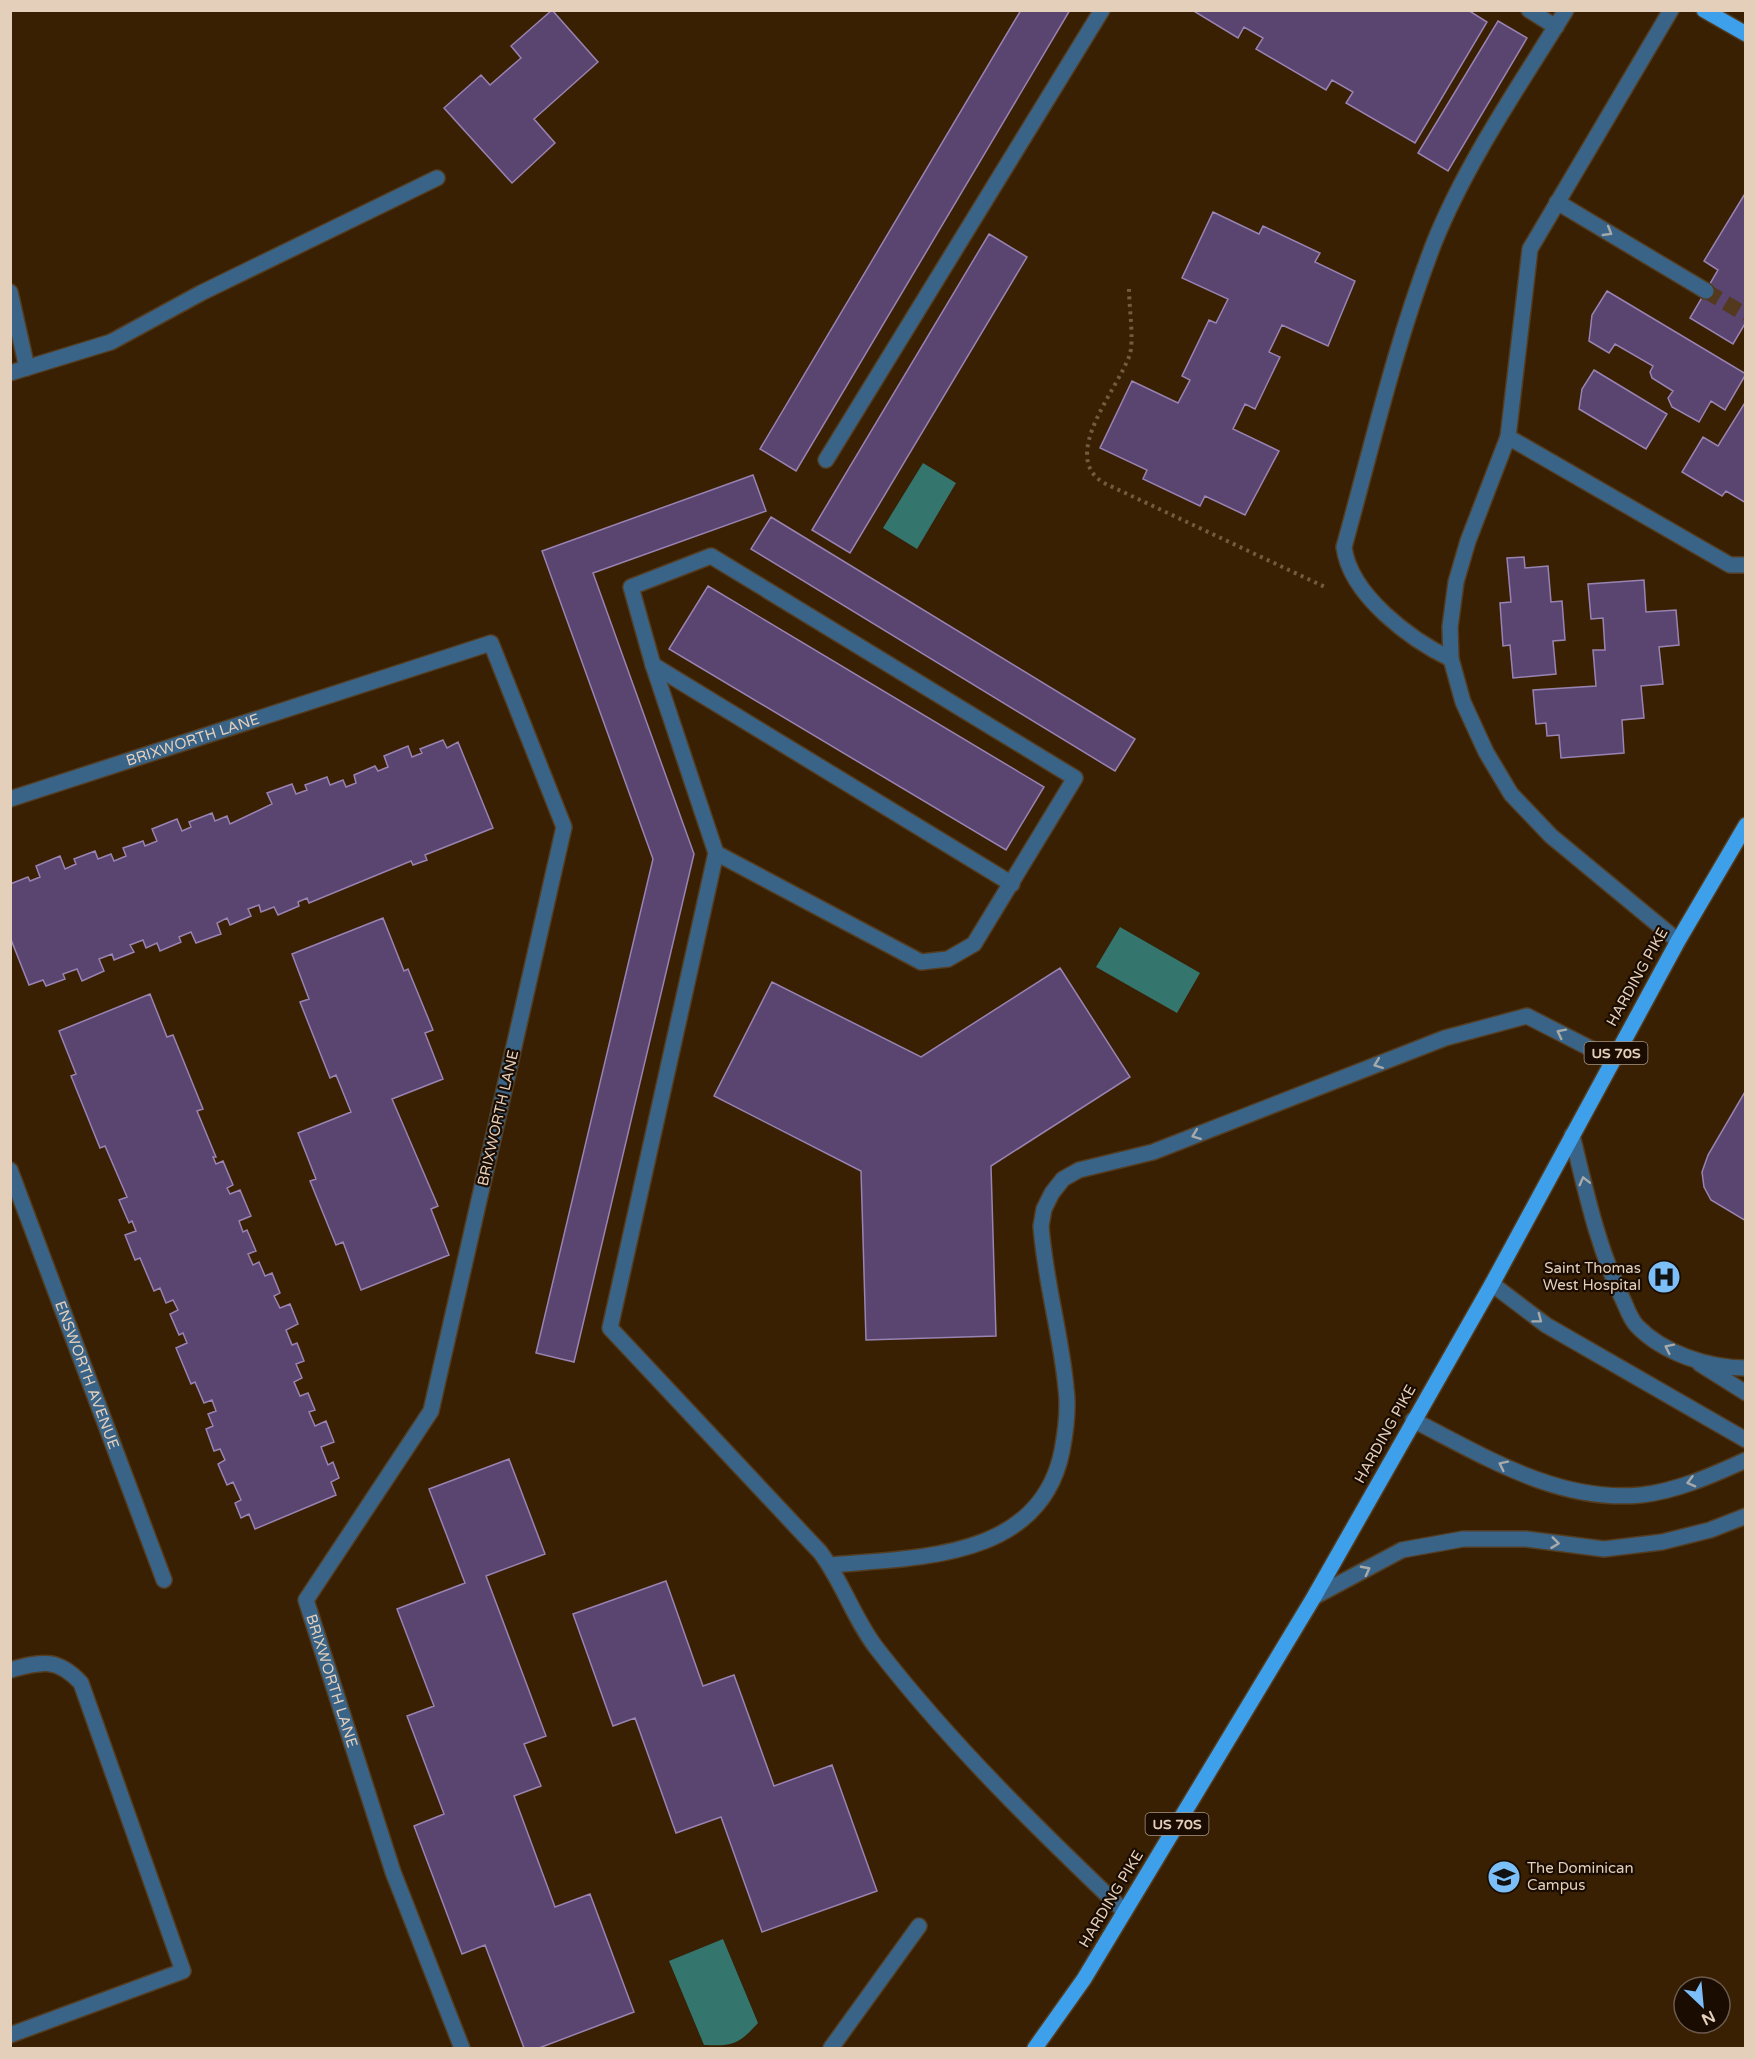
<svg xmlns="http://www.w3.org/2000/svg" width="1756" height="2059" font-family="'Varela Round',sans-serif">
  <rect width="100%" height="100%" fill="#392002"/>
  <path fill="#34756e" d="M923,463l33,20 -39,66 -34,-21z
    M1120,927l80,46 -23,40 -81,-46z
    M723,1939l35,84c-20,22 -25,23 -54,22l-35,-84z"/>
  <path fill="#5a4570" stroke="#9983b2" stroke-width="1.5" d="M552,10l46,52 -64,57 21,24 -43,40 -68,-75 37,-33 9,10 31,-27 -10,-12z
    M1021,10h49l-274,461 -36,-22z
    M1192,10h276l19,12 -72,121 -69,-40 7,-11 -21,-12 -6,10 -70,-41 7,-11 -19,-11 -6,11z
    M1498,21l29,17 -79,133 -30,-18z
    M1746,192v130l-13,22 -43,-26 28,-48 -14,-9z
    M1213,212l46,22 4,-8 57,27 -5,9 40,19 -27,65 -46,-21 -13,27 11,5 -25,52 -10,-5 -12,25 46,22 -34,64 -40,-19 -5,10 -57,-27 4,-9 -47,-22 32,-67 46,22 12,-23 -8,-4 27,-56 7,3 12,-24 -46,-21z
    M989,234l38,23 -177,296 -38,-23z
    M1607,291l139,83 -21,36 -14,-9 -12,21 -27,-15 -4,-9 5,-7 -21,-13 -2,-6 3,-6 -38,-22 -6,9 -20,-12 3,-26z
    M1594,370l73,44 -21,35 -67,-40 3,-20z
    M1746,401v102l-20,-12 -4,5 -40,-24 21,-35 15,9z
    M753,475l13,36 -173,62 101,281 -120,508 -38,-9 117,-494 -111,-308z
    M771,517l364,222 -20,32 -364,-222z
    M1524,557l1,11 23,-2 3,36 11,-1 3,39 -12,1 3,33 -43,4 -3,-33 -7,1 -3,-43 11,-1 -4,-44z
    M1644,580l2,32 30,-2 3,35 -20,2 4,37 -22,2 3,32 -22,2 2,33 -63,5 -2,-23 -12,1 -1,-13 -10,1 -3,-34 63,-4 -3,-36h12l-2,-32 -12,1 -3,-35z
    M708,586l336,201 -38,63 -337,-201z
    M443,740l4,8 11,-6 35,86 -68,27 2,5 -14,5 -2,-4 -102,42 -2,-5 -9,4 1,4 -21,9 -4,-8 -13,5 -2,-7 -11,4 3,7 -21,9 -3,-7 -10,5 4,11 -25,9 -5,-11 -12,5 2,5 -21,9 -3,-8 -11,5 -3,-8 -13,5 4,7 -20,8 -2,-6 -13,5 5,12 -22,10 -5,-12 -14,5 2,5 -19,7 -3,-6 -14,5 -19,-48v-53l18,-7 2,4 10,-4 -4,-11 24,-10 5,13 11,-5 -2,-5 21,-8 3,8 13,-5 3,7 12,-5 -3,-8 20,-7 2,5 12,-5 -5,-12 25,-10 5,12 9,-4 -2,-5 23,-9 3,8 12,-5 3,8 42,-20 -5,-11 25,-9 4,10 11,-4 -2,-5 22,-8 3,8 13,-5 3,7 10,-4 -2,-8 21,-9 3,5 10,-4 -4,-11 24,-10 4,11 10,-4 -2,-4z
    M383,918l21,53 4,-2 25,61 -8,3 18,46 -51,20 46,107 -7,3 18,46 -88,35 -18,-48 -7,3 -26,-64 6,-2 -18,-46 53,-21 -15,-37 -6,3 -30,-76 9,-3 -17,-45z
    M1060,968l70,109 -139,89 5,170 -130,4 -5,-169 -147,-75 58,-114 149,75z
    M150,994l17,43 6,-2 30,74 -6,2 19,46h-3l3,7 7,-3 10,24 -6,3 3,6 10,-4 11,26 -12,5 4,11 4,-2 9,21 -8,3 5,11 6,-3 6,14 7,-3 8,20 -6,3 6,12 10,-4 8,20 -12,6 6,15 5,-2 7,18 -8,3 6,14 -8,4 6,14 8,-3 7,17 -6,2 6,14 11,-5 8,21 -13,5 7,18 5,-3 6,16 -8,4 5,13 -81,34 -6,-15 -8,4 -6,-15 6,-3 -8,-18 -6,3 -9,-21 7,-4 -5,-11 -6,2 -8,-22 7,-3 -5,-12 8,-3 -4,-11 -8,3 -9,-21 -4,2 -15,-36 11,-5 -4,-10 -4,2 -9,-21 8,-4 -5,-10 -7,3 -6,-15 -6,3 -14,-33 -5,2 -10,-25 11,-4 -4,-10 -3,2 -10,-23 8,-3 -22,-51 -5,2 -29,-72 5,-2 -17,-43z
    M1746,1090v131l-35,-21 -7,-13 -2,-15 6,-17z
    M509,1459l36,95 -59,22 60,160 -22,8 17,42 -27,10 41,111 35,-13 44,118 -95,36h-15l-39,-103 -23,9 -48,-128 30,-12 -37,-98 27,-10 -37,-97 68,-26 -36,-94z
    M666,1581l37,105 31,-11 40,111 58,-21 45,126 -115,41 -41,-115 -45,16 -41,-115 -22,8 -40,-112z"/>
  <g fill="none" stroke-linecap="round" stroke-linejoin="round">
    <path stroke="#533a1e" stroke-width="15" stroke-dasharray="15 8" stroke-linecap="butt" d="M1706,291l40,24"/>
    <g stroke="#543c20" stroke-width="18">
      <g id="minor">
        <path d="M1529,10l27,17"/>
        <path d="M1671,10l-141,239 -22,188 -40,104 -12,41 -6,45 1,32 12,43 23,50 25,42 40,42 127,105"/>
        <path d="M1557,202l149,89"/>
        <path d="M10,292l17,76"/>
        <path d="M10,373l101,-31 90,-49 236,-115"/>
        <path d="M1508,437l222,128h16"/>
        <path d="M826,460l276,-450"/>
        <path d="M1451,659c-40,-19 -101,-64 -107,-112 28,-101 52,-206 90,-304 33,-82 86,-158 132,-233"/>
        <path d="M653,665l359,219"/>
        <path id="s1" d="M10,799l481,-156 73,184 -133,584 -125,189 87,272 69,176"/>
        <path d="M716,853l205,109 27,-3 26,-15 101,-166 -364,-222 -80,31 22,78 63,188 -106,475 210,224c23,30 34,68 58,98 74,95 159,178 246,261"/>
        <path d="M1572,1135c14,57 26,114 52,167 3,7 7,18 13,24 26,27 71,42 109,42"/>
        <path id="s2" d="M10,1170l154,410"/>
        <path d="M1492,1284l54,41 200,115"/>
        <path d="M1700,1364l46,29"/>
        <path d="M1413,1420c71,36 145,83 228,75 36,-4 72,-20 105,-35"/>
        <path d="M831,1565c87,-8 209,-5 231,-114 4,-21 7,-42 4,-63 -5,-54 -21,-107 -25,-162l3,-17 8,-16 11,-14 16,-9 74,-18 292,-114 82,-22 86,44"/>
        <path d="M1314,1597l88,-47 61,-11h63l78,10 58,-7 48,-12 36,-14"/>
        <path d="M10,1670c33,-9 48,-12 71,13l102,288 -173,64"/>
        <path d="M831,2048l88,-122"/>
      </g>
    </g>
    <g stroke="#543c20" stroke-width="18">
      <path id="major" d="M1704,10l42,24
        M1035,2048l49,-69 230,-382 178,-313 186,-343 68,-116"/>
    </g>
    <path stroke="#725b40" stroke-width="4" stroke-dasharray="3 4.5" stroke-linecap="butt" d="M1129,289c0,17 5,50 1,65 -11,34 -72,102 -26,129l221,104"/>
    <use href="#minor" stroke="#396488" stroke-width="15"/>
    <use href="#major" stroke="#3ea0eb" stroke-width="15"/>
  </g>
  <defs><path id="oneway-chevron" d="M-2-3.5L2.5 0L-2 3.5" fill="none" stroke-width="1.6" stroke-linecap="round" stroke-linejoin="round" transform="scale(1.5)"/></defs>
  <g stroke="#a8aaa9">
    <use href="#oneway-chevron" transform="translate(1608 232) rotate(31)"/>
    <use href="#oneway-chevron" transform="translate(1561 1033) rotate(-153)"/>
    <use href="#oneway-chevron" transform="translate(1378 1064) rotate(159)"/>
    <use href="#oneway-chevron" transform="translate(1196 1135) rotate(159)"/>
    <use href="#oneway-chevron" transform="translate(1584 1181) rotate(-104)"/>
    <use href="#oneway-chevron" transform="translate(1538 1319) rotate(37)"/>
    <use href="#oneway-chevron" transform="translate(1669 1348) rotate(-154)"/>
    <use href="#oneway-chevron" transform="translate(1503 1465) rotate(-154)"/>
    <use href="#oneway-chevron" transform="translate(1691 1482) rotate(165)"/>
    <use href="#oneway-chevron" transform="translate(1555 1543) rotate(7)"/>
    <use href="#oneway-chevron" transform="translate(1366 1570) rotate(-28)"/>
  </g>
  <defs>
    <g id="hospital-disc" transform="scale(1.725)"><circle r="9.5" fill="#7bbef8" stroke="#1a0c01"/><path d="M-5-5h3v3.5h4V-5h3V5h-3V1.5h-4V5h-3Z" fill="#111"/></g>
    <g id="school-disc" transform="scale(1.725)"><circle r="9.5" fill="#7bbef8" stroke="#1a0c01"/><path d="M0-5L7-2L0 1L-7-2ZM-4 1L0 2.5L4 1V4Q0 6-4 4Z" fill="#111"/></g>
  </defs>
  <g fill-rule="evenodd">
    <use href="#hospital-disc" x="1664" y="1277"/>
    <use href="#school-disc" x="1504" y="1877"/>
  </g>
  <g text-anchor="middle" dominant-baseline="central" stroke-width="4.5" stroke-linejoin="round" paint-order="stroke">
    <g fill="#1a0c01" stroke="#a79483" stroke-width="1.5">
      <rect x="1584.5" y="1042" width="63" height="22" rx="4.5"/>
      <rect x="1145.5" y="1813" width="63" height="22" rx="4.5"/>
    </g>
    <g font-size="14" font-weight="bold" fill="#e4cfbb">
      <text x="1616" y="1053">US 70S</text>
      <text x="1177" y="1824">US 70S</text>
    </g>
    <g font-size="15" fill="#e4cfbb" stroke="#1a0c01">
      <text stroke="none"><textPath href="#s1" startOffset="192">BRIXWORTH LANE</textPath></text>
      <text transform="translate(1637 977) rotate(-61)">HARDING PIKE</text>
      <text transform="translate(498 1118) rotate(-77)">BRIXWORTH LANE</text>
      <text stroke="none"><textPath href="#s2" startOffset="219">ENSWORTH AVENUE</textPath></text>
      <text transform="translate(1385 1434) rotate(-61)">HARDING PIKE</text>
      <text stroke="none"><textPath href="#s1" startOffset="1614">BRIXWORTH LANE</textPath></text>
      <text transform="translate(1111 1899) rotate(-59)">HARDING PIKE</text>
    </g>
    <g font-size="15" fill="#e4cfbb" stroke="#1a0c01" text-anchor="end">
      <text x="1641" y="1268">Saint Thomas<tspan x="1641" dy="17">West Hospital</tspan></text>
      <text x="1527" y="1868" text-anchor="start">The Dominican<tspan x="1527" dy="17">Campus</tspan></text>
    </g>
  </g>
  <rect width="1756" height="2059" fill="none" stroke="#e4cfbb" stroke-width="24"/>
  <g transform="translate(1702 2005) rotate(154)"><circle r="28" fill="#1a0c01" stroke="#6b5a4b" stroke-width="1.5"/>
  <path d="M0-4.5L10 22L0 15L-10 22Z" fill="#7bbef8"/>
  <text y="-9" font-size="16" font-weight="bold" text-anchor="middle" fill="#e4cfbb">N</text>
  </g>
</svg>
